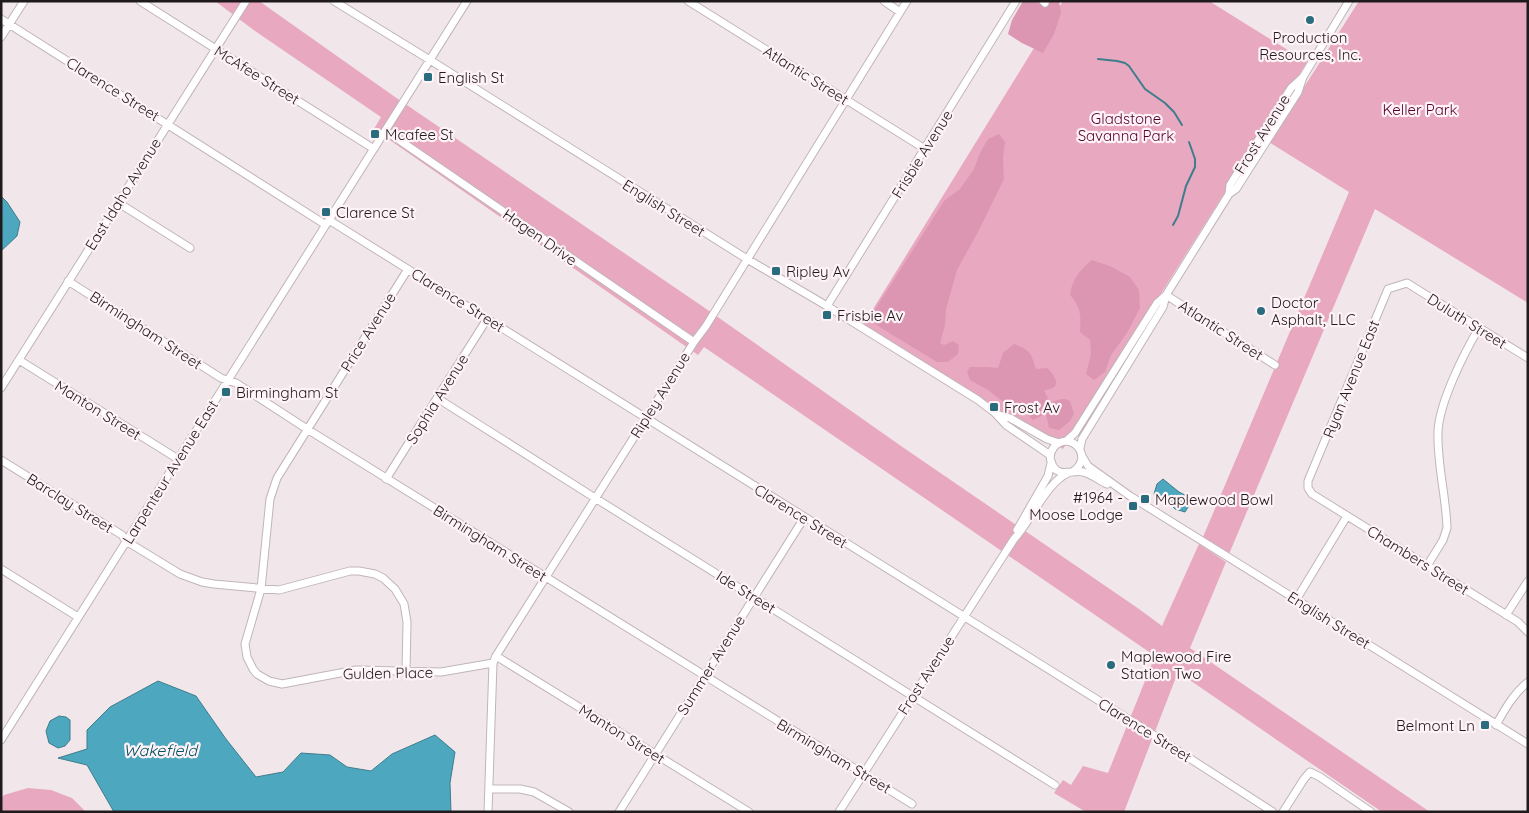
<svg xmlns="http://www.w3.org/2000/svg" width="1529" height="813" font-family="Quicksand,sans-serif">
  <rect width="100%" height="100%" fill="#f1e6ea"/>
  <path fill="#e8a8c0" d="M215,1h44l136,96 307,209 199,140 238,163 23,17 37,-82 27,18 -36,86 240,164h-48l-204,-140 -54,140h-38l-32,-19 9,-13 8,5 12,-19 25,7 47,-117 -451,-309 -6,8 -324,-226 7,-12 -126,-86z
    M1063,1h146l98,61 -244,387 -201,-122z
    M1359,1h169v302l-153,-94 -146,345 -26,-17 146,-345 -80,-50z
    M28,788l23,2 21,8 14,14h-85v-14l3,-3z"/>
  <path fill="#dd96b1" d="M1023,1h36l2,12 -7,21 -11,19 -21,-10 -14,-9 4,-14z
    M999,134l6,8 -2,16 1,21 -26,53 -21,38 -11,39 -1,16 -5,18 4,2 9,-4 6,4 -1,9 -10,8h-11l-56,-34 -12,-9 75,-118 16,-12 14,-20 6,-16 8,-14z
    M1092,260l18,6 20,11 9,13 1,18 -13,25 -16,22 -6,17 -11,8 -8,-6 5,-20 -1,-14 -10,-8c1,-17 1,-24 -10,-37 1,-14 11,-27 22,-35z
    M1014,344c16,6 17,9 22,25l11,-1c10,9 15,21 -3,22l6,13c8,-3 13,-6 20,-2l4,13 -4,7 -11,9 -10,-2 -3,-14 -13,6 -13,-13 -18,-6 -14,-11 -18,-10 -3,-8 3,-5h18l10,1 5,-15z"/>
  <path fill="#4da7be" stroke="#3f7d8d" d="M1,196l6,6 13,20 -3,14 -16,15z
    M1163,479l16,13 14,7 -8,13 -10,-3 -7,-8c-6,-1 -11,-2 -14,-7l3,-10z
    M158,681l38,15 30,43 30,38 27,-5 18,-19 29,2 17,12 24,4 21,-17 43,-19 20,17 -5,31 1,29h-337l-27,-47 -29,-7 29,-9v-19l23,-23z
    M59,716l7,1 4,3v20l-5,6 -7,2 -9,-5 -3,-12 4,-10z"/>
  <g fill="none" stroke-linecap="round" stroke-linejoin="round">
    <path stroke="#3f7d8d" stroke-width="2" d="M1098,59l19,2 8,2 4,3 16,23 20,14 9,9 8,13
      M1173,225l5,-9 8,-30 9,-19v-8l-6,-17"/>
    <g stroke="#c0b5b9" stroke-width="9">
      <path id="minor" d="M140,1l234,148
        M334,1l96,59 317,199 80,47 151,94 17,13 11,12 44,30
        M688,1l237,148
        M884,1l16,11
        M1043,1l2,2
        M1,19l325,206
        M1,37l23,-36
        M386,131l308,211
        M1229,194l7,-5 62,-97 5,-15 46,-76
        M118,204l7,3 65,41
        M329,220l812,507 132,85
        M408,269l-131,209 -7,21 -9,90 -16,55 2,13 6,12 4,5 12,7 13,3 74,-14 85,2 52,-9
        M68,281l153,97 15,5 71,46 605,375
        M1166,295l109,70
        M827,306l189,-305
        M1528,358l-121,-75 -19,6 -80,192v7l4,6 206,128 10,10
        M19,360l159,99
        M1,388l245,-387
        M437,398l158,100 460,287
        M996,414l14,4 37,21 12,4
        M1066,441l9,-8 82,-130 9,-8
        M1080,448l2,-9 81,-132 3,-12 63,-101 1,-9 61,-97 12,-11
        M1082,456l6,10 42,30 398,248
        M1,460l121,75 4,6 54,33 22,8 12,2 65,6 71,-19h9l16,3 8,4 12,11 9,15 3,18 -1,49
        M1072,472c24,-15 -2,-43 -18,-25 -3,4 -5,9 -3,14 5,19 21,8 32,11 9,2 17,9 24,12
        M386,479l101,-160
        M1017,530l31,-54 3,-13
        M1427,566l16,-26 4,-12c-1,-32 -10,-64 -9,-96 1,-29 26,-79 41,-104
        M1,569l77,48
        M1296,600l51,-84
        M1506,615l22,-34
        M496,656l253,156
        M1496,725c9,-16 18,-32 32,-43
        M1,740l466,-739
        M489,789h31l14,3 35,20
        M488,812l5,-149 3,-7 198,-314 12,-16 201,-325
        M619,812l185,-294
        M839,812l175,-273c17,-18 32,-56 54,-66
        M1283,812l21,-33 6,-7 10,5 51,35"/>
    </g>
    <use href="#minor" stroke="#fff" stroke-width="7"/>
  </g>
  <g fill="#286c7d" stroke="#fff3f7" stroke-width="2">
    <circle cx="1310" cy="20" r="5"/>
    <rect x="423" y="72" width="10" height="10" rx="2.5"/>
    <rect x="370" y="129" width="10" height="10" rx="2.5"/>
    <rect x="321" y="207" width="10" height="10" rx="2.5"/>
    <rect x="771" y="266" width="10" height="10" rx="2.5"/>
    <circle cx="1261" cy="311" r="5"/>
    <rect x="822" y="310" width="10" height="10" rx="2.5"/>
    <rect x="221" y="387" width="10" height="10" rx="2.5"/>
    <rect x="989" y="402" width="10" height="10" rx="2.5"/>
    <rect x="1140" y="494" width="10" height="10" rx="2.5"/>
    <rect x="1128" y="501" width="10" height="10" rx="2.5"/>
    <circle cx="1111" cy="665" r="5"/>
    <rect x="1480" y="720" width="10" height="10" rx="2.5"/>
  </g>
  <g text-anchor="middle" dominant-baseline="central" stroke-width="4.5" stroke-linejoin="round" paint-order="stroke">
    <g font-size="15" fill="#1f1b1c" stroke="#fff3f7" text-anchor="start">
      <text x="1310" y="37" text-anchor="middle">Production<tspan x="1310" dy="17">Resources, Inc.</tspan></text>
      <text x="438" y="77">English St</text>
      <text x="385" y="134">Mcafee St</text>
      <text x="336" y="212">Clarence St</text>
      <text x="786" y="271">Ripley Av</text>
      <text x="1271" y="302">Doctor<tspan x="1271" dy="17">Asphalt, LLC</tspan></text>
      <text x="837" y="315">Frisbie Av</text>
      <text x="236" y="392">Birmingham St</text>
      <text x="1004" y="407">Frost Av</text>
      <text x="1123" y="497" text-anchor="end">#1964 -<tspan x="1123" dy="17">Moose Lodge</tspan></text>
      <text x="1155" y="499">Maplewood Bowl</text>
      <text x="1121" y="656">Maplewood Fire<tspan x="1121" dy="17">Station Two</tspan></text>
      <text x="1475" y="725" text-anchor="end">Belmont Ln</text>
    </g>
    <g font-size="15" fill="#1f1b1c" stroke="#fff3f7">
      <text transform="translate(257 75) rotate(32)">McAfee Street</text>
      <text transform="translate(806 75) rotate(32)">Atlantic Street</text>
      <text transform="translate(113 89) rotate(32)">Clarence Street</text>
      <text transform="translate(1262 134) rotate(-58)">Frost Avenue</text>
      <text transform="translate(922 154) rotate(-58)">Frisbie Avenue</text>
      <text transform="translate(123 194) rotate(-58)">East Idaho Avenue</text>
      <text transform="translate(664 208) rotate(32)">English Street</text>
      <text transform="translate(540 237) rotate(35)">Hagen Drive</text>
      <text transform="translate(458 300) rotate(32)">Clarence Street</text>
      <text transform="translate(1467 321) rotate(32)">Duluth Street</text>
      <text transform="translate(146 330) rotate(33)">Birmingham Street</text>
      <text transform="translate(1221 330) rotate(33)">Atlantic Street</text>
      <text transform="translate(368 332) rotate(-58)">Price Avenue</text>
      <text transform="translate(1351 379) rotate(-68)">Ryan Avenue East</text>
      <text transform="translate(660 395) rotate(-58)">Ripley Avenue</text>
      <text transform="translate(437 399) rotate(-58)">Sophia Avenue</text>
      <text transform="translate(98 410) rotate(32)">Manton Street</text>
      <text transform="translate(170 472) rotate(-58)">Larpenteur Avenue East</text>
      <text transform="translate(70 503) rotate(32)">Barclay Street</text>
      <text transform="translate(801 516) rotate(32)">Clarence Street</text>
      <text transform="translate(490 543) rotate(32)">Birmingham Street</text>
      <text transform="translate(1418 560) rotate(32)">Chambers Street</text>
      <text transform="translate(746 592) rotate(32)">Ide Street</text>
      <text transform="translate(1329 620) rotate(32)">English Street</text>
      <text transform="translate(711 665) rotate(-58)">Summer Avenue</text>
      <text transform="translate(388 673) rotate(-1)">Gulden Place</text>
      <text transform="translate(926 675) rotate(-57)">Frost Avenue</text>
      <text transform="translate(1145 730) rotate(32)">Clarence Street</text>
      <text transform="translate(622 734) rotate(32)">Manton Street</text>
      <text transform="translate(834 756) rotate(31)">Birmingham Street</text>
    </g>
    <g font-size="15" fill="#54002e" stroke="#fff3f7">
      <text x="1420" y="109">Keller Park</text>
      <text x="1126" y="118">Gladstone<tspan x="1126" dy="17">Savanna Park</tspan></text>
    </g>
    <g font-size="16" font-style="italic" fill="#005262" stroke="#fff3f7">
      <text x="160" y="750">Wakefield</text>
    </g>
  </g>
  <rect width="1529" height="813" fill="none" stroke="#1f1b1c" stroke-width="5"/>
</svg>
